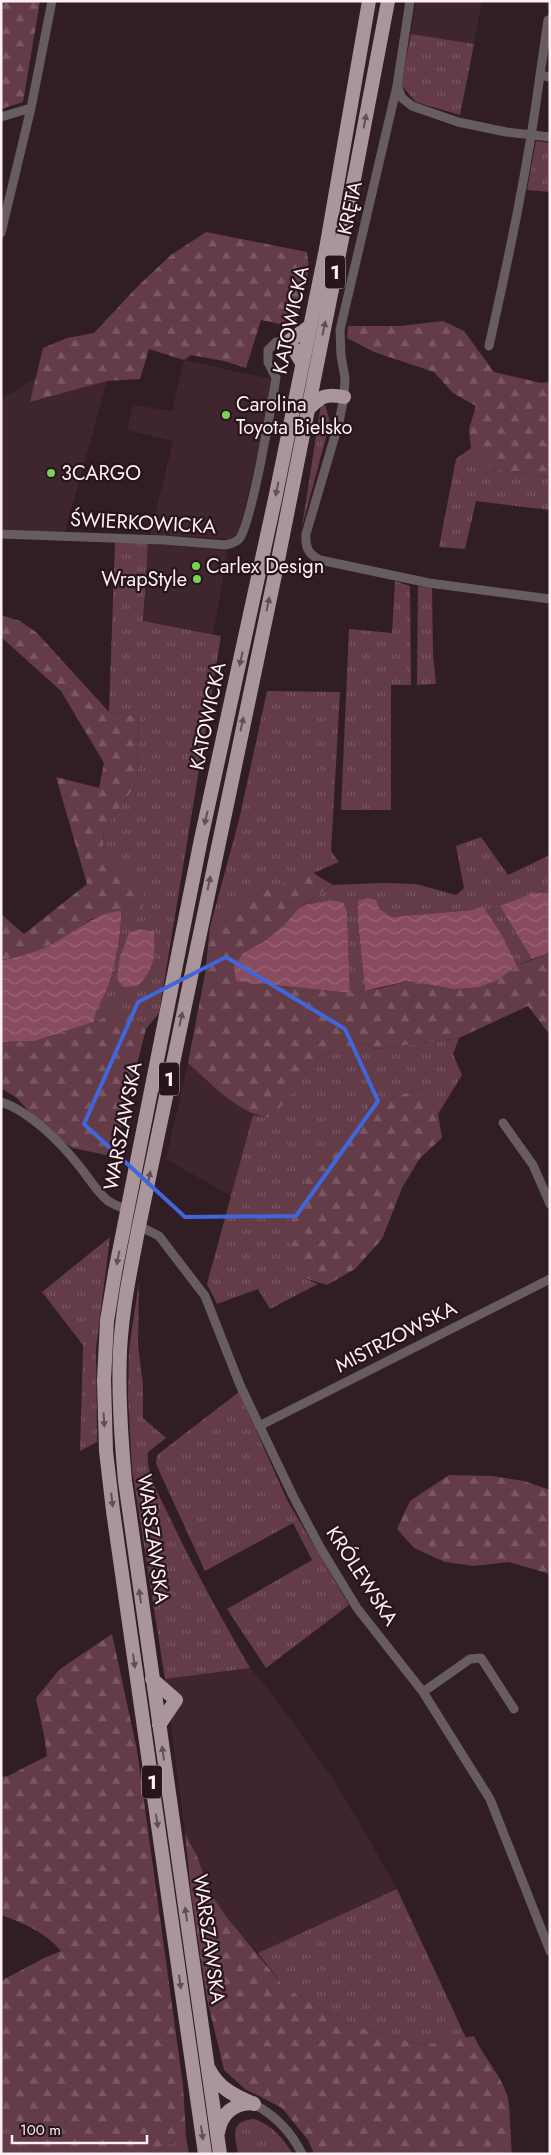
<svg xmlns="http://www.w3.org/2000/svg" width="551" height="2155" font-family="Jost,sans-serif">
  <defs>
    <pattern id="grass-tufts" width="24" height="20" patternUnits="userSpaceOnUse" patternTransform="scale(1.25)"><rect width="24" height="20" fill="#633c48"/><path d="M3 7l-1-3M5 7V3M7 7l1-3M15 17l-1-3M17 17v-4M19 17l1-3" fill="none" stroke="#7a5863"/></pattern>
    <pattern id="forest-firs" width="22" height="20" patternUnits="userSpaceOnUse" patternTransform="scale(1.25)"><rect width="22" height="20" fill="#633c48"/><path d="M5 1l3.5 6h-7zM16 11l3.5 6h-7z" fill="#7a5863"/></pattern>
    <pattern id="water-waves" width="16" height="10" patternUnits="userSpaceOnUse" patternTransform="scale(1.25)"><rect width="16" height="10" fill="#894b5f"/><path d="M0 5q4-4 8 0t8 0" fill="none" stroke="#9b6576"/></pattern>
  </defs>
  <rect width="100%" height="100%" fill="#311e24"/>
  <path fill="#3f252d" d="M416,1h66l-8,43 -63,-10z
    M184,360l87,19 -9,56 -23,97 -9,7 -80,-5 23,-93 -46,-11 6,-25 39,6z
    M36,377l-5,25 76,-21 -42,151 -64,-3v-131l12,-5z
    M148,543l80,8 -15,83 -70,-13z
    M188,1063l41,36 24,16 -22,81 -65,-37z
    M250,1668l17,19 64,89 36,60 30,53 -139,64 -33,-38 -15,-23 -13,-36 -12,-23 -20,-154z"/>
  <path fill="url(#grass-tufts)" d="M411,34l63,10 -14,71 -44,-13 -15,-17z
    M536,141l14,2v49l-23,-2z
    M321,404l4,1 5,17 -28,105z
    M471,448l20,21 30,3 29,6v32l-74,-9 -11,48 -26,-2 17,-88z
    M115,543h33l-5,78 78,15 -62,377 -13,16 -21,-20 -31,13c2,-15 8,-20 13,-33 8,-18 15,-58 14,-78l20,-1 -4,-33 -24,-11 -10,-15 1,-21 33,-47 2,-67 -30,-4z
    M395,581l15,5 1,99h-20v125h-50l8,-181 43,4z
    M418,586l14,2 1,66 3,30 -19,1z
    M267,691l73,1 -9,159 8,11 -44,19 -26,7 -32,15 -27,24 30,-111z
    M481,837l27,38 42,-20v38h-18l-32,13 32,53 -15,7 -14,-29 -20,-31 -10,4 -82,7 -11,-8 -4,-9 -18,22 7,69 -15,2 -3,-83 -4,-8 -13,-2 -26,5 29,-20 50,-2 33,1 40,11 8,-7 -8,-42z
    M459,1038l-6,16 9,21 -24,39 -16,-26 -53,17 -68,172 17,7 -48,25 -12,-20 -41,15 -10,-20 46,-169 15,3 47,-59 26,-12 23,-3 14,5z
    M110,1237l-14,112 1,93 -17,9 3,-106 -41,-53z
    M139,1282l-1,64 5,39v33l23,20 -18,14c-3,22 14,48 23,68 24,51 51,99 79,148l-85,11 -33,-210 -4,-72 1,-48z
    M239,1392l48,108 62,105 -83,63 -39,-59 85,-49 -19,-37 -88,48 -49,-107 1,-9z
    M397,1889l69,149 -43,7 -79,-22 -59,-35 -27,-35z
    M1,2117l16,4 19,33h-35z
    M254,2119c18,6 29,19 39,35h-55c-3,-18 -9,-33 16,-35z
    M186,2137l3,17h-40z"/>
  <path fill="url(#forest-firs)" d="M1,1h39l-17,101 -22,7z
    M206,232l101,20 2,17 -15,58 -33,-7 -15,48 -22,-7 -33,-6 -7,5 -35,-11 -9,30 -33,2 -77,21 13,-54 24,-10 27,-5 44,-47 33,-31z
    M443,321l21,10 30,41 47,11 9,-1v96l-29,-6 -30,-3 -20,-21 -2,-19 7,-23 -23,-13 -19,-21 -60,-20 -27,-14 1,-12h52z
    M1,615l19,6 17,12 72,79 30,4 -2,67 -33,47 -1,21 10,15 24,11 7,16 -2,17 -29,2 -22,7 -27,19 -37,18 -26,4v-46l23,20 63,-50 -31,-107 43,11 5,-25 -43,-72 -60,-54z
    M313,873l20,12 -34,23 -15,17 -21,17 -20,11 19,31 88,9 28,-4 29,-8 46,8 45,-9 19,-14 33,-14v83l-22,-29 -69,32 -81,11 -14,-5 -23,3 -26,12 -29,43 -18,16c-32,-6 -56,-34 -80,-55l17,-89 5,-47 27,-24 32,-15z
    M125,1008l21,21 -25,98 -15,28 -33,-7 -28,-18 -28,-32 -16,-10v-46l34,-1 59,-19z
    M422,1088l16,26 4,24 -22,20 -18,30 -20,51 -27,30 -28,16 -26,-8 -16,-49 24,-54 60,-69z
    M449,1475l43,1 32,5 26,9v84l-41,-12 -35,4 -29,-4 -31,-14 -17,-19 13,-28z
    M112,1634l25,116 46,335 3,52 -37,17h-113l-19,-33 -16,-4v-136l43,-23 17,-7c-15,-18 -37,-28 -60,-36v-138l7,-1 39,-20 -3,-21 -8,-37 24,-29z
    M185,1833l12,23 13,36 15,23 60,73 59,35 79,22 51,-9c9,21 26,37 33,59 4,12 3,43 5,59h-198l-6,-14 -26,-32 -37,-19 -21,-19 -17,-71 -16,-106z"/>
  <path fill="url(#water-waves)" d="M532,893h18v59l-18,7 -32,-53z
    M368,898l8,2 4,9 11,8 82,-7 10,-4 20,31 14,29 -19,14 -19,7 -26,2 -46,-8 -42,10 -7,-69v-21z
    M330,900l13,2 4,8 3,83 -114,-12 -2,-14 9,-14 20,-11 21,-17 15,-17 5,-3z
    M121,911c1,20 -6,60 -14,78 -5,13 -11,18 -13,33l-59,19 -34,1v-82c23,-3 44,-11 63,-23 19,-11 34,-25 57,-26z
    M139,929l15,3c1,25 1,35 -16,54l-15,1 -6,-8 3,-22 9,-24z"/>
  <g fill="none" stroke-linecap="round" stroke-linejoin="round">
    <path stroke="#675d5f" stroke-width="9" d="M410,1l-13,85 5,12 10,8 46,16 48,10 44,5
      M540,75l8,-55
      M397,86l-57,244 1,26 4,22 -1,19 -5,25 -33,112c-1,13 2,20 14,26l109,23 121,16
      M1,117l30,-9 21,-107
      M1,233l30,-125
      M489,346c20,-90 39,-179 51,-271l10,2
      M1,534l163,6 61,5c5,-1 10,-2 14,-6 12,-13 33,-136 37,-161l-8,-16v-12l8,-8 13,-1
      M1,1102c29,9 61,42 79,65 9,11 16,24 27,33 5,4 13,7 20,10
      M503,1123l30,42 17,39
      M139,1226l20,10 46,60 35,89 53,111 27,51 37,61 66,84 67,107 60,152
      M259,1426l291,-147
      M423,1692l47,-33 11,-1 33,51
      M254,2104c22,12 37,27 48,50"/>
    <path stroke="#aa959a" stroke-width="14" d="M302,363l-13,-22 20,-14
      M307,410c14,-13 17,-17 37,-13
      M152,1679l24,21 -17,25
      M209,2069c9,19 26,27 45,35
      M218,2133c3,-19 15,-30 35,-30
      M205,2154l-92,-643 -7,-60 -2,-71 3,-59 8,-49 86,-433 74,-340 51,-250 43,-248
      M220,2154l-95,-673c-4,-44 -7,-87 -5,-130 2,-42 11,-84 19,-125l138,-661 79,-396 32,-168"/>
  </g>
  <defs><path id="oneway-solid" d="M-6-.8H1V-3.2L6.5 0L1 3.2V.8H-6Z" transform="scale(1.25)"/></defs>
  <g fill="#624f54">
    <use href="#oneway-solid" transform="translate(365 121) rotate(-79)"/>
    <use href="#oneway-solid" transform="translate(324 328) rotate(-78)"/>
    <use href="#oneway-solid" transform="translate(277 489) rotate(101)"/>
    <use href="#oneway-solid" transform="translate(268 604) rotate(-78)"/>
    <use href="#oneway-solid" transform="translate(241 659) rotate(102)"/>
    <use href="#oneway-solid" transform="translate(242 724) rotate(-78)"/>
    <use href="#oneway-solid" transform="translate(206 818) rotate(103)"/>
    <use href="#oneway-solid" transform="translate(209 883) rotate(-78)"/>
    <use href="#oneway-solid" transform="translate(181 1019) rotate(-78)"/>
    <use href="#oneway-solid" transform="translate(149 1178) rotate(-78)"/>
    <use href="#oneway-solid" transform="translate(118 1258) rotate(101)"/>
    <use href="#oneway-solid" transform="translate(104 1420) rotate(87)"/>
    <use href="#oneway-solid" transform="translate(112 1500) rotate(83)"/>
    <use href="#oneway-solid" transform="translate(140 1596) rotate(-98)"/>
    <use href="#oneway-solid" transform="translate(134 1661) rotate(82)"/>
    <use href="#oneway-solid" transform="translate(163 1753) rotate(-98)"/>
    <use href="#oneway-solid" transform="translate(157 1821) rotate(82)"/>
    <use href="#oneway-solid" transform="translate(186 1914) rotate(-98)"/>
    <use href="#oneway-solid" transform="translate(180 1982) rotate(82)"/>
    <use href="#oneway-solid" transform="translate(202 2133) rotate(82)"/>
  </g>
  <path fill="none" stroke="#3f66dc" stroke-width="4" stroke-linejoin="round" d="M226,957l119,72 33,72 -82,115 -111,1 -101,-93 54,-122z"/>
  <g fill="#7bd156" stroke="#27151a" stroke-width="2">
    <circle cx="226" cy="415" r="5"/>
    <circle cx="51" cy="473" r="5"/>
    <circle cx="196" cy="566" r="5"/>
    <circle cx="197" cy="579" r="5"/>
  </g>
  <g text-anchor="middle" dominant-baseline="central" stroke-width="4.5" stroke-linejoin="round" paint-order="stroke">
    <g fill="#27151a" stroke="#bdaeb1" stroke-width="1">
      <rect x="325" y="255.5" width="20" height="33" rx="4"/>
      <rect x="159" y="1062.5" width="20" height="33" rx="4"/>
      <rect x="142" y="1765.5" width="20" height="33" rx="4"/>
    </g>
    <g font-size="19" font-weight="bold" fill="#fdeff2">
      <text x="335" y="272">1</text>
      <text x="169" y="1079">1</text>
      <text x="152" y="1782">1</text>
    </g>
    <g font-size="20" fill="#fdeff2" stroke="#27151a">
      <text transform="translate(350 208) rotate(-78)">KRĘTA</text>
      <text transform="translate(291 320) rotate(-78)">KATOWICKA</text>
      <text transform="translate(143 523) rotate(3)">ŚWIERKOWICKA</text>
      <text transform="translate(208 716) rotate(-78)">KATOWICKA</text>
      <text transform="translate(123 1126) rotate(-79)">WARSZAWSKA</text>
      <text transform="translate(396 1337) rotate(-27)">MISTRZOWSKA</text>
      <text transform="translate(153 1539) rotate(82)">WARSZAWSKA</text>
      <text transform="translate(362 1576) rotate(57)">KRÓLEWSKA</text>
      <text transform="translate(209 1939) rotate(82)">WARSZAWSKA</text>
    </g>
    <g font-size="20" fill="#fdeff2" stroke="#27151a" text-anchor="start">
      <text x="236" y="404">Carolina<tspan x="236" dy="23">Toyota Bielsko</tspan></text>
      <text x="61" y="473">3CARGO</text>
      <text x="206" y="566">Carlex Design</text>
      <text x="187" y="579" text-anchor="end">WrapStyle</text>
    </g>
  </g>
  <rect width="551" height="2155" fill="none" stroke="#fdeff2" stroke-width="5"/>
  <path d="M12 2135v8h135v-8" fill="none" stroke="#fdeff2" stroke-width="2.5"/>
  <text x="20" y="2135" font-size="15" fill="#fdeff2" stroke="#27151a" stroke-width="4" paint-order="stroke">100 m</text>
</svg>
